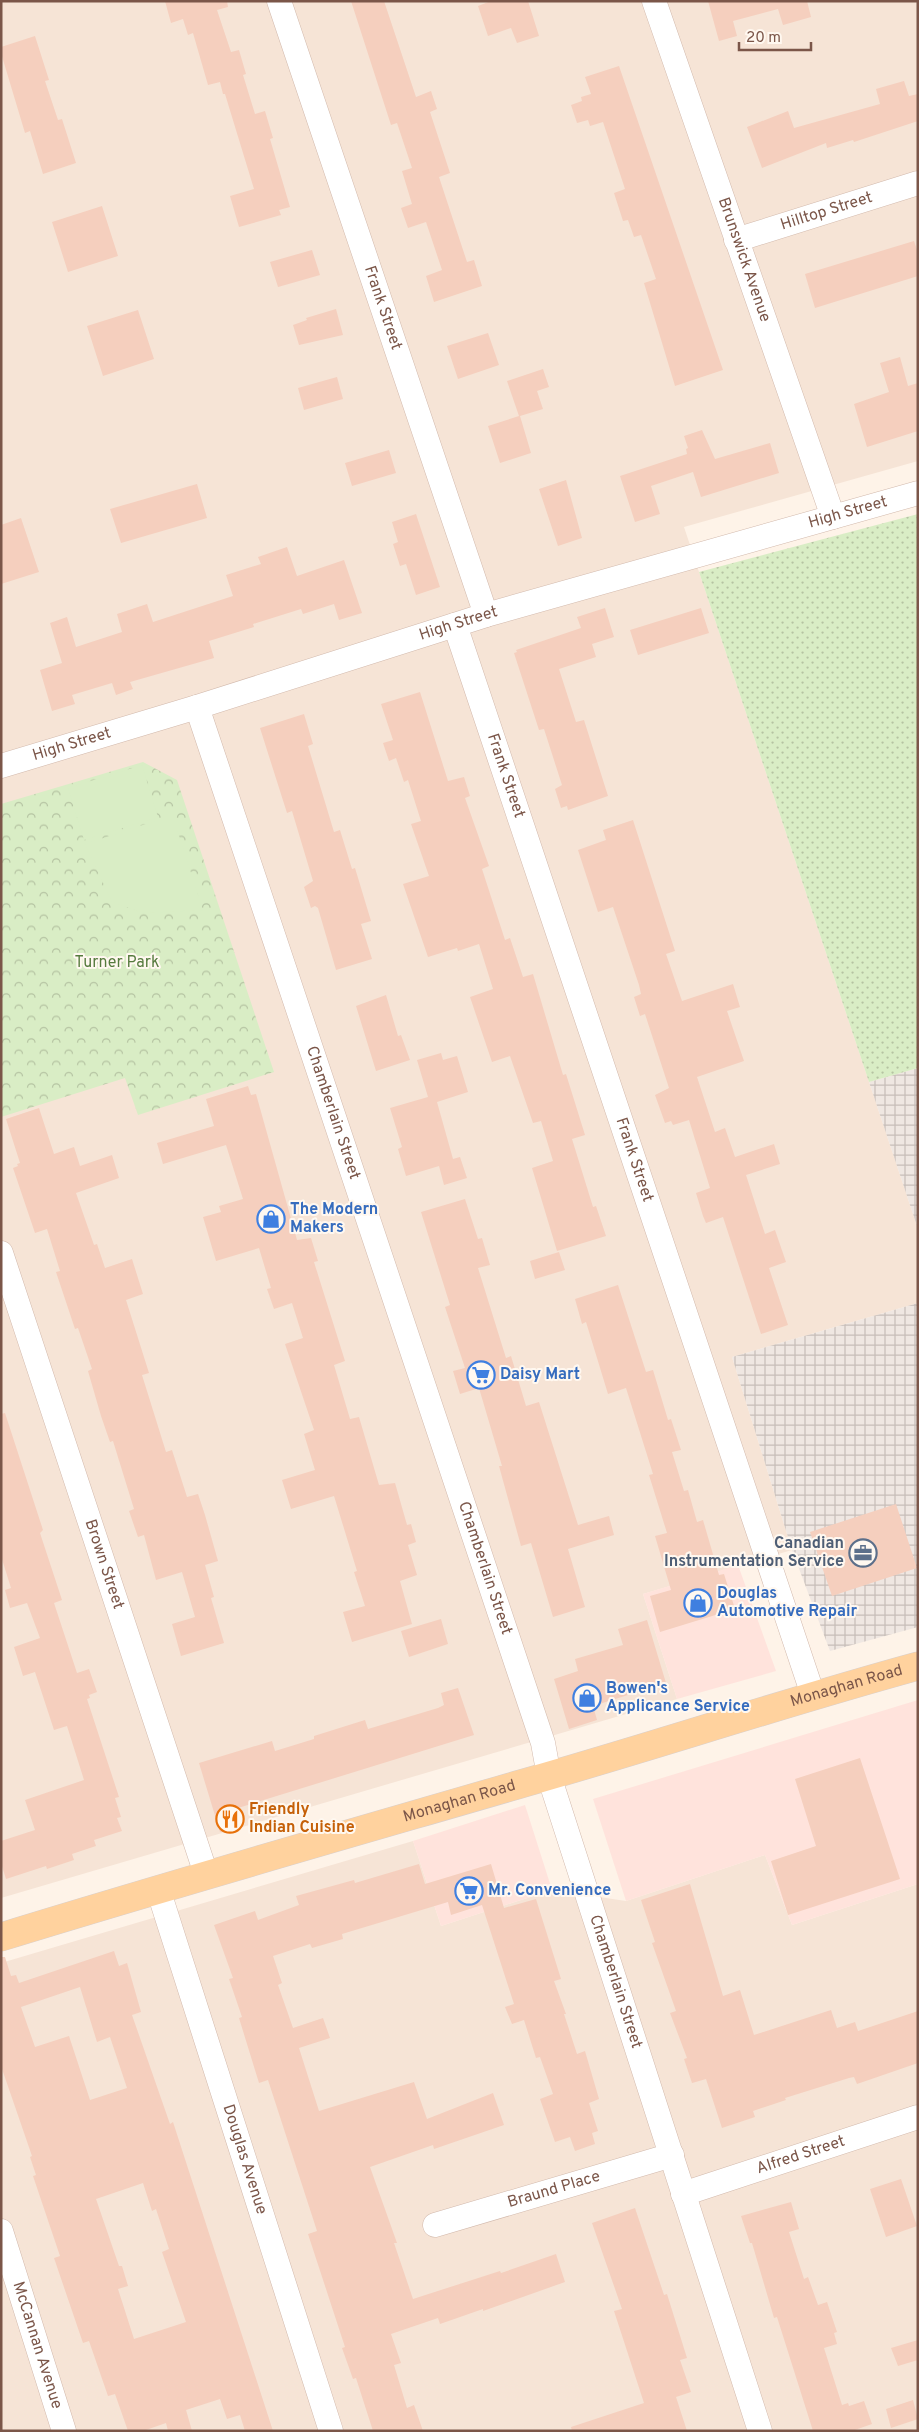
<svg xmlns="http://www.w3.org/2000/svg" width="919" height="2432" font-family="Overpass,sans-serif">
  <defs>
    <pattern id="industrial-grid" width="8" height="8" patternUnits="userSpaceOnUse" patternTransform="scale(1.25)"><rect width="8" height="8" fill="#efe7e2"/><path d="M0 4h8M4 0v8" fill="none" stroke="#c7beb9"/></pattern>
    <pattern id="grass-dots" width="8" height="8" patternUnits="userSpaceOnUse" patternTransform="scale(1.25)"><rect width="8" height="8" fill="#d9edc5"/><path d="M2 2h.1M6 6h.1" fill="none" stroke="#b5c3a2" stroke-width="1.8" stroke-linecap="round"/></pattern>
    <pattern id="forest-crowns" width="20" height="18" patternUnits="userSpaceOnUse" patternTransform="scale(1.25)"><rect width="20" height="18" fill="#d9edc5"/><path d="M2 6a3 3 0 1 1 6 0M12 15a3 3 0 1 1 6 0" fill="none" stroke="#b5c3a2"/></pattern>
  </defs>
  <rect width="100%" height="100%" fill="#fef3e8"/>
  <path fill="#f6e4d6" d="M1,1h917v460l-234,66 234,702v74l-186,54 60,193 -149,44 34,105 -676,199z
    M413,1841l28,85 111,-36 74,11 139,-46 27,70 126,-41v547h-917v-468z"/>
  <path fill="#ffe3dc" d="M738,1565l38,106 -99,28 -34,-105z
    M918,1700v184l-126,41 -27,-70 -139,46 -33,-102z
    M525,1805l27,85 -111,36 -28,-85z"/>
  <path fill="url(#industrial-grid)" d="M918,1068v161l-49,-147z
    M918,1303v324l-88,24 -38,-101 -60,-193z"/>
  <path fill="url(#grass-dots)" d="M918,514v554l-49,14 -170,-510z"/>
  <path fill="url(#forest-crowns)" d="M143,762l34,18 97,292 -136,43 -13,-37 -124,39v-313z"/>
  <path fill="#d9edc5" d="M142,765l16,52 -74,23 -16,-52z
    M164,818l12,8 27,84 -60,3 -31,-11 -27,-58z"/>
  <path fill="#f5cfbe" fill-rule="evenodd" d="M165,1h62l1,6 -11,3 14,42 8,-2 7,24 -3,1 12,39 10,-3 8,27 -3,1 20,68 -11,3 2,5 -42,12 -9,-31 24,-7 -29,-95h-2l-3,-12 -12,3 -15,-52 -5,2 -5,-16 -12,4z
    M351,1h33l32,96 15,-6 6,18 -7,3 20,61 -11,4 28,85 7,-2 8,26 -48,16 -8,-26 16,-6 -16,-48 -18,6 -7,-20 11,-4 -10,-33 10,-3 -15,-45 -6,2z
    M491,1h37l11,35 -22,7 -6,-15 -23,8 -10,-30z
    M708,1h99l4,16 -28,8 -5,-16 -45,12 4,15 -18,5z
    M35,36l14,44 -4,1 13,39 4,-1 14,44 -33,11 -13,-43 -5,2 -24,-80v-6z
    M619,66l104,304 -48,16 -31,-103 12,-4 -15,-44 -7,2 -6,-17 -5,1 -9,-28 11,-4 -22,-67 -13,4 -2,-6 -11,3 -6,-18 11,-4 -1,-4 10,-3 -6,-17z
    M904,81l5,15 9,-2v27l-64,21 -1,-2 -26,8 -1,-5 -64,25 -15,-41 41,-16 6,17 86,-24 -4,-15z
    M102,206l16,50 -50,16 -16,-50z
    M914,241l4,12v23l-103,32 -10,-34z
    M312,250l8,25 -42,12 -8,-25z
    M336,309l7,26 -44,10 -6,-20 14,-5 -1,-2z
    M138,310l16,49 -51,17 -16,-50z
    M488,333l11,32 -41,14 -11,-33z
    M900,357l8,29 10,-3v48l-51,16 -13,-43 35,-12 -9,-29z
    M543,369l6,18 -12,4 6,18 -23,7 11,37 -31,10 -12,-37 31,-10 -12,-35z
    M337,377l6,22 -39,11 -6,-22z
    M702,430l13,29 55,-16 9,30 -78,24 -8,-25 -42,14 9,28 -25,8 -15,-46 67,-22 -1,-5 2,-1 -4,-12z
    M389,450l7,23 -44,13 -7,-23z
    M566,480l16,58 -24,8 -19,-57z
    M197,484l10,34 -86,25 -11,-34z
    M416,514l24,73 -24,8 -10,-31 -6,2 -7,-22 5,-2 -6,-20z
    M21,518l18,54 -38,12v-59z
    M287,547l10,29 47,-16 18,53 -23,7 -5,-16 -31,10 -2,-5 -48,15 1,3 -45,14 5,17 -84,24 3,7 -17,6 -4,-12 -40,12 3,9 -23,7 -12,-41 22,-7 -12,-40 17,-6 9,30 46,-15 -5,-18 30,-10 6,18 80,-26 -7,-21 35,-11 -3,-7z
    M605,608l9,29 -22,7 4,13 -37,12 17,53 8,-2 24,76 -40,14 -1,-4 -6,2 -6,-19 7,-4 -18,-56 -5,1 -25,-77 3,-1 -1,-2 65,-22 -4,-11z
    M701,608l8,25 -71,22 -8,-25z
    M420,692l28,89 16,-4 6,19 -5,2 24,68 -7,3 23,71 5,-2 13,39 10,-3 30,101 3,-1 19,61 -13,4 21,68 3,-1 10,30 -49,15 -25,-83 21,-7 -12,-40 -8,2 -23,-67 -18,6 -22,-65 23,-8 -14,-45 -21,7 -1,-3 -29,9 -25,-73 26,-8 -18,-52 10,-3 -13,-41 -4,2 -8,-24 -7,3 -6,-18 10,-3 -12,-36z
    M304,714l9,30 -5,2 26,86 6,-2 12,39 3,-1 16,53 -10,3 11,35 -36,11 -18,-62 -3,-2 -4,2 -7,-21 9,-6 -21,-70 -5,2 -27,-85z
    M633,820l42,131 -9,3 16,47 51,-17 7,23 -13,4 17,50 -47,16 18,55 10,-4 10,29 39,-13 6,20 -34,11 19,59 10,-4 11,32 -17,6 19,57 -27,9 -38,-117 -17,6 -3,-7 -7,-23 14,-5 -21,-68 -16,5 -2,-4 -6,2 -10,-28 14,-7 -24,-74 -5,2 -6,-19 7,-3 -2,-9 -26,-78 -15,5 -20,-62 28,-10 -3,-10z
    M386,995l12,41 3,-1 9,25 -34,11 -20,-65z
    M441,1053l2,7 14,-4 11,36 -31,10 16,57 7,-2 7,21 -23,7 -5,-19 -33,10 -8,-27 4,-2 -12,-39 38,-11 -11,-37z
    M248,1086l3,9 5,-1 41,146 14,-2 7,23 -4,1 31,99 -11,4 16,54 9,-2 20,68 16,-2 12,42 4,-1 5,18 -8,3 9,30 -17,6 12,43 -60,18 -9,-30 22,-6 -11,-34 3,-1 -23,-75 -43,13 -9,-29 33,-10 -11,-36 10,-4 -29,-86 18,-6 -11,-35 -18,6 -7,-20 4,-1 -12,-40 -43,13 -13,-44 18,-5 -2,-6 24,-7 -17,-54 -63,19 -6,-21 57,-17 -8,-27z
    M39,1108l15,46 20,-7 6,19 32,-11 7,23 -43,15 18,52 3,-1 8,24 27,-9 11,35 -17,6 23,73 -7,2 24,77 6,-2 15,47 11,-3 7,21 13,46 -13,4 9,32 -3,1 13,45 -43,13 -9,-32 23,-7 -13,-45 -26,8 -12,-45 -6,2 -9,-26 5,-2 -21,-68 -3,1 -9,-26 -13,-45 4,-2 -14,-41 -3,1 -19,-57 4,-1 -13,-42 -12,4 -22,-65 5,-2 -1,-2 3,-1 -14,-44z
    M465,1199l13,40 4,-1 8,27 -12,3 28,90 5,-2 15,50 13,-4 39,123 31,-9 5,19 -46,14 17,58 -32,10 -22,-74 -10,3 -22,-80h3l-23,-78 -19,6 -7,-23 12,-3 -20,-61 5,-2 -29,-93z
    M559,1252l6,18 -30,9 -5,-18z
    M618,1285l28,87 7,-2 15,50 3,-1 10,31 -9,2 12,39 4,-1 9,32 6,-2 16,55 5,-1 11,35 -75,23 -10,-36 21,-6 -16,-54 12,-3 -18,-58 4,-1 -27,-86 -18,6 -22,-72 -4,2 -7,-25z
    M5,1413l38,117 -3,3 22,67 -8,3 23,70 12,-4 8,23 -8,3 1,3 -3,1 32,98 -4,1 6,19 -4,1 5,13 -28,9 2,6 -24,8 2,6 -27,9 -1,-3 -40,13 -5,-16v-22l34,-11 -10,-30 59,-20 -17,-54 -13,4 -19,-58 -12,4 -9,-29 26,-9 -13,-35 -17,5 -5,-18 6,-2 -10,-32v-142z
    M896,1504l21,64 -85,28 -22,-64z
    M441,1619l7,25 -39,13 -8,-26z
    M647,1620l19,63 -73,23 4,14 -28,9 -15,-50 24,-8 -3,-12 48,-14 -5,-16z
    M458,1688l16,47 -236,73 5,17 -23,7 -21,-69 73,-22 3,10 39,-12v-3l51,-16 3,9 70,-21 6,-3 -3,-12z
    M860,1758l40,121 -112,36 -17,-54 45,-15 -21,-67z
    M419,1864l6,20 66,-20 13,44 32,-9 25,80 -7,2 12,33h-2l13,40 8,-3 14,48 -10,4 9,28 -6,2 3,11 -20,7 -5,-14 -15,5 -15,-43 13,-5 -13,-37 -4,1 -12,-38 -12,4 -7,-17 9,-3 -32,-99 -31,10 -3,-13 -106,32 1,5 -31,9 -2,-4 -37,12 9,27 -4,2 15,43 30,-10 7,20 -31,10 20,63 95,-29 13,37 66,-26 11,32 -70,24 -1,-4 -63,22 27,76h-3l19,56 87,-28 1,2 55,-19 9,28 -82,29v-2l-43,15 -2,-6 -47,16 10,29 -7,2 13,43 7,-3 9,26h-50l-17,-53 -3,1 -11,-31 3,-1 -37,-113 9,-3 -49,-151 -9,3 -20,-65 3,-1 -13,-38 4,-1 -19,-53 41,-14 3,9 41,-15 -3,-9 58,-16 1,3z
    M690,1884l33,112 17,-6 14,45 77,-25 6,18 18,-6 3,9 60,-20v52l-61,21 -3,-7 -5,1 -64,20 1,2 -33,11 2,6 -33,11 -16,-49 -14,4 -8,-24 3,-1 -17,-45 6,-2 -24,-68 3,-1 -14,-42z
    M114,1951l5,15 8,-3 14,49 -9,3 38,109 3,-2 100,309h-28l-5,-16 -13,4 -7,-20 -34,11 6,21h-24l-2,-8 -23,8h-15l-13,-37 -7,2 -19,-55 -6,2 -29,-85 6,-2 -27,-80 3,-1 -6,-18 2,-1 -31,-90v-109h4l6,19 5,-1 3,8zM80,1987l17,55 13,-5 17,51 -37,12 -21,-64 -34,11 -14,-40zM143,2183l9,28 4,-2 13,40 -7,3 24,70 -52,17 -16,-50 10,-3 -6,-20h-3l-23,-67z
    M901,2179l16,47 -31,11 -16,-48z
    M791,2202l8,27 -10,3 15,47 4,-2 10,28 9,-3 10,30 -3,1 3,11 -13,4 18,57 6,-2 1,3 15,-5 8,23 -20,7h-39l-36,-114 -3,1 -22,-75h-2l-9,-27z
    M635,2208l29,87 3,-1 20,64 -7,2 11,32 -15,5 11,34h-115l-1,-4 73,-24 -30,-92 8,-2 -30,-86z
    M918,2340v20l-20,6 -7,-18z
    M913,2400l5,19 -27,9 -5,-19z"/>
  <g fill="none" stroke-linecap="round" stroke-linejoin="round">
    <g stroke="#d2b9ac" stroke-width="25">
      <g id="minor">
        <path id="s1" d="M279,1l207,614"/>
        <path id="s2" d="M654,1l179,516"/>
        <path id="s3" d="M736,240l182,-57"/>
        <path id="s4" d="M455,625l358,1070"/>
        <path id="s5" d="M197,707l346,1036 6,33 211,655"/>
        <path id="s6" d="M1,766l196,-59 289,-92 432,-122"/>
        <path id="s7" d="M1,1253l205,621"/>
        <path id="s8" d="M158,1889l173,542"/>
        <path id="s9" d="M683,2194l235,-77"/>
        <path id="s10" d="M435,2225l237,-70"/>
        <path id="s11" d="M1,2231l63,200"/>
      </g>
    </g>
    <g stroke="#dad0cc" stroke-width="29">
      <g id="major">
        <path id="s12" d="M1,1937c172,-53 344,-102 516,-152 134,-38 266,-82 401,-119"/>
      </g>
    </g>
    <use href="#minor" stroke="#fff" stroke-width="24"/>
    <use href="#major" stroke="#ffd29e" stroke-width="28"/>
  </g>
  <defs>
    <g id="shop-ring" transform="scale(1.4375)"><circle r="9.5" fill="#fff8f0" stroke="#3f7fe0" stroke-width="1.5"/><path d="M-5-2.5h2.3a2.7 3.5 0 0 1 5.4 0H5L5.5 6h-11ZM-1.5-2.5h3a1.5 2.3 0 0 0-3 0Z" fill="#3f7fe0"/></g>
    <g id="supermarket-ring" transform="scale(1.4375)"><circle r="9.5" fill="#fff8f0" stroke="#3f7fe0" stroke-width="1.5"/><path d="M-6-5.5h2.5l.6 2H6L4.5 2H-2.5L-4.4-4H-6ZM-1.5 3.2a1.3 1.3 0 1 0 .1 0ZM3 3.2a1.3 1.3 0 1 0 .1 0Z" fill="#3f7fe0"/></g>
    <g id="office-ring" transform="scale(1.4375)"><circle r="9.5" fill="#fff8f0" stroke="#5c6f8a" stroke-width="1.5"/><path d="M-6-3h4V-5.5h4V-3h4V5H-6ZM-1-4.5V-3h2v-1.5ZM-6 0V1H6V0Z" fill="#5c6f8a"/></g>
    <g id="restaurant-ring" transform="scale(1.4375)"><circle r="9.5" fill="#fff8f0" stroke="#e8710a" stroke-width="1.5"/><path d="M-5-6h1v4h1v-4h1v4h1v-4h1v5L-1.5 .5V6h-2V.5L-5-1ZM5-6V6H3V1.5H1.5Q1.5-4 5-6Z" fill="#e8710a"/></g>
  </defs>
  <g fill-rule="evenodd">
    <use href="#shop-ring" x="271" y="1219"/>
    <use href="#supermarket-ring" x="481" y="1375"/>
    <use href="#office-ring" x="863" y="1553"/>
    <use href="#shop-ring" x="698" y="1603"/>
    <use href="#shop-ring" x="587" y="1698"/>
    <use href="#restaurant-ring" x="230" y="1819"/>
    <use href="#supermarket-ring" x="469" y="1891"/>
  </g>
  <g text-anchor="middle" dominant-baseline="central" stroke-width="4" stroke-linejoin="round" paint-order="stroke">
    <g font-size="16" fill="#7b5649" stroke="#fff8f0">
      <text stroke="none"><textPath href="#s3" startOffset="95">Hilltop Street</textPath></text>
      <text stroke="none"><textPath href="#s2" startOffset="274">Brunswick Avenue</textPath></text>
      <text stroke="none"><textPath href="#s1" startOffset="324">Frank Street</textPath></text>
      <text stroke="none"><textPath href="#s6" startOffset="884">High Street</textPath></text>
      <text stroke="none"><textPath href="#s6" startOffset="479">High Street</textPath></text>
      <text stroke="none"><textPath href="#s6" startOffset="74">High Street</textPath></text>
      <text stroke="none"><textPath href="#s4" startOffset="159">Frank Street</textPath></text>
      <text stroke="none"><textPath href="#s5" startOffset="428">Chamberlain Street</textPath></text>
      <text stroke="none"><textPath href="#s4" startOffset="564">Frank Street</textPath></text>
      <text stroke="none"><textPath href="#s7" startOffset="328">Brown Street</textPath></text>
      <text stroke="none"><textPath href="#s5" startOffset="908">Chamberlain Street</textPath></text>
      <text stroke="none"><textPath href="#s12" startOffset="882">Monaghan Road</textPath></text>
      <text stroke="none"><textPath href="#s12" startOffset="478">Monaghan Road</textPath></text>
      <text stroke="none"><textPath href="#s5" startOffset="1342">Chamberlain Street</textPath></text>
      <text stroke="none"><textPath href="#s9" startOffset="124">Alfred Street</textPath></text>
      <text stroke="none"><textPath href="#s8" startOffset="284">Douglas Avenue</textPath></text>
      <text stroke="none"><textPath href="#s10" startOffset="124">Braund Place</textPath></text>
      <text stroke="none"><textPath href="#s11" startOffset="120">McCannan Avenue</textPath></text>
    </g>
    <g font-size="16" fill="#567b3e" stroke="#fff8f0">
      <text x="117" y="963">Turner Park</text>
    </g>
    <g font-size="16" font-weight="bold" fill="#366cbe" stroke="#fff8f0" text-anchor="start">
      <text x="290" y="1210">The Modern<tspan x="290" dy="18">Makers</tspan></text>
      <text x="500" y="1375">Daisy Mart</text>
      <text x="717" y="1594">Douglas<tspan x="717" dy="18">Automotive Repair</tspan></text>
      <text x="606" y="1689">Bowen's<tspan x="606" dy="18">Applicance Service</tspan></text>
      <text x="488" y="1891">Mr. Convenience</text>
    </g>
    <g font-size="16" font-weight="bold" fill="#4e5e75" stroke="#fff8f0" text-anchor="end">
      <text x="844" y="1544">Canadian<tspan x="844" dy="18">Instrumentation Service</tspan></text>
    </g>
    <g font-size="16" font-weight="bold" fill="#c56008" stroke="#fff8f0" text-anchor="start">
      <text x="249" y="1810">Friendly<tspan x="249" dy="18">Indian Cuisine</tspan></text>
    </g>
  </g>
  <rect width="919" height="2432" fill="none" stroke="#7b5649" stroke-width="5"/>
  <path d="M739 42v8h72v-8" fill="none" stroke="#7b5649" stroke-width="2.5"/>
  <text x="746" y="42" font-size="15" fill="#7b5649" stroke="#fff8f0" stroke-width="4" paint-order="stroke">20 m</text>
</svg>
